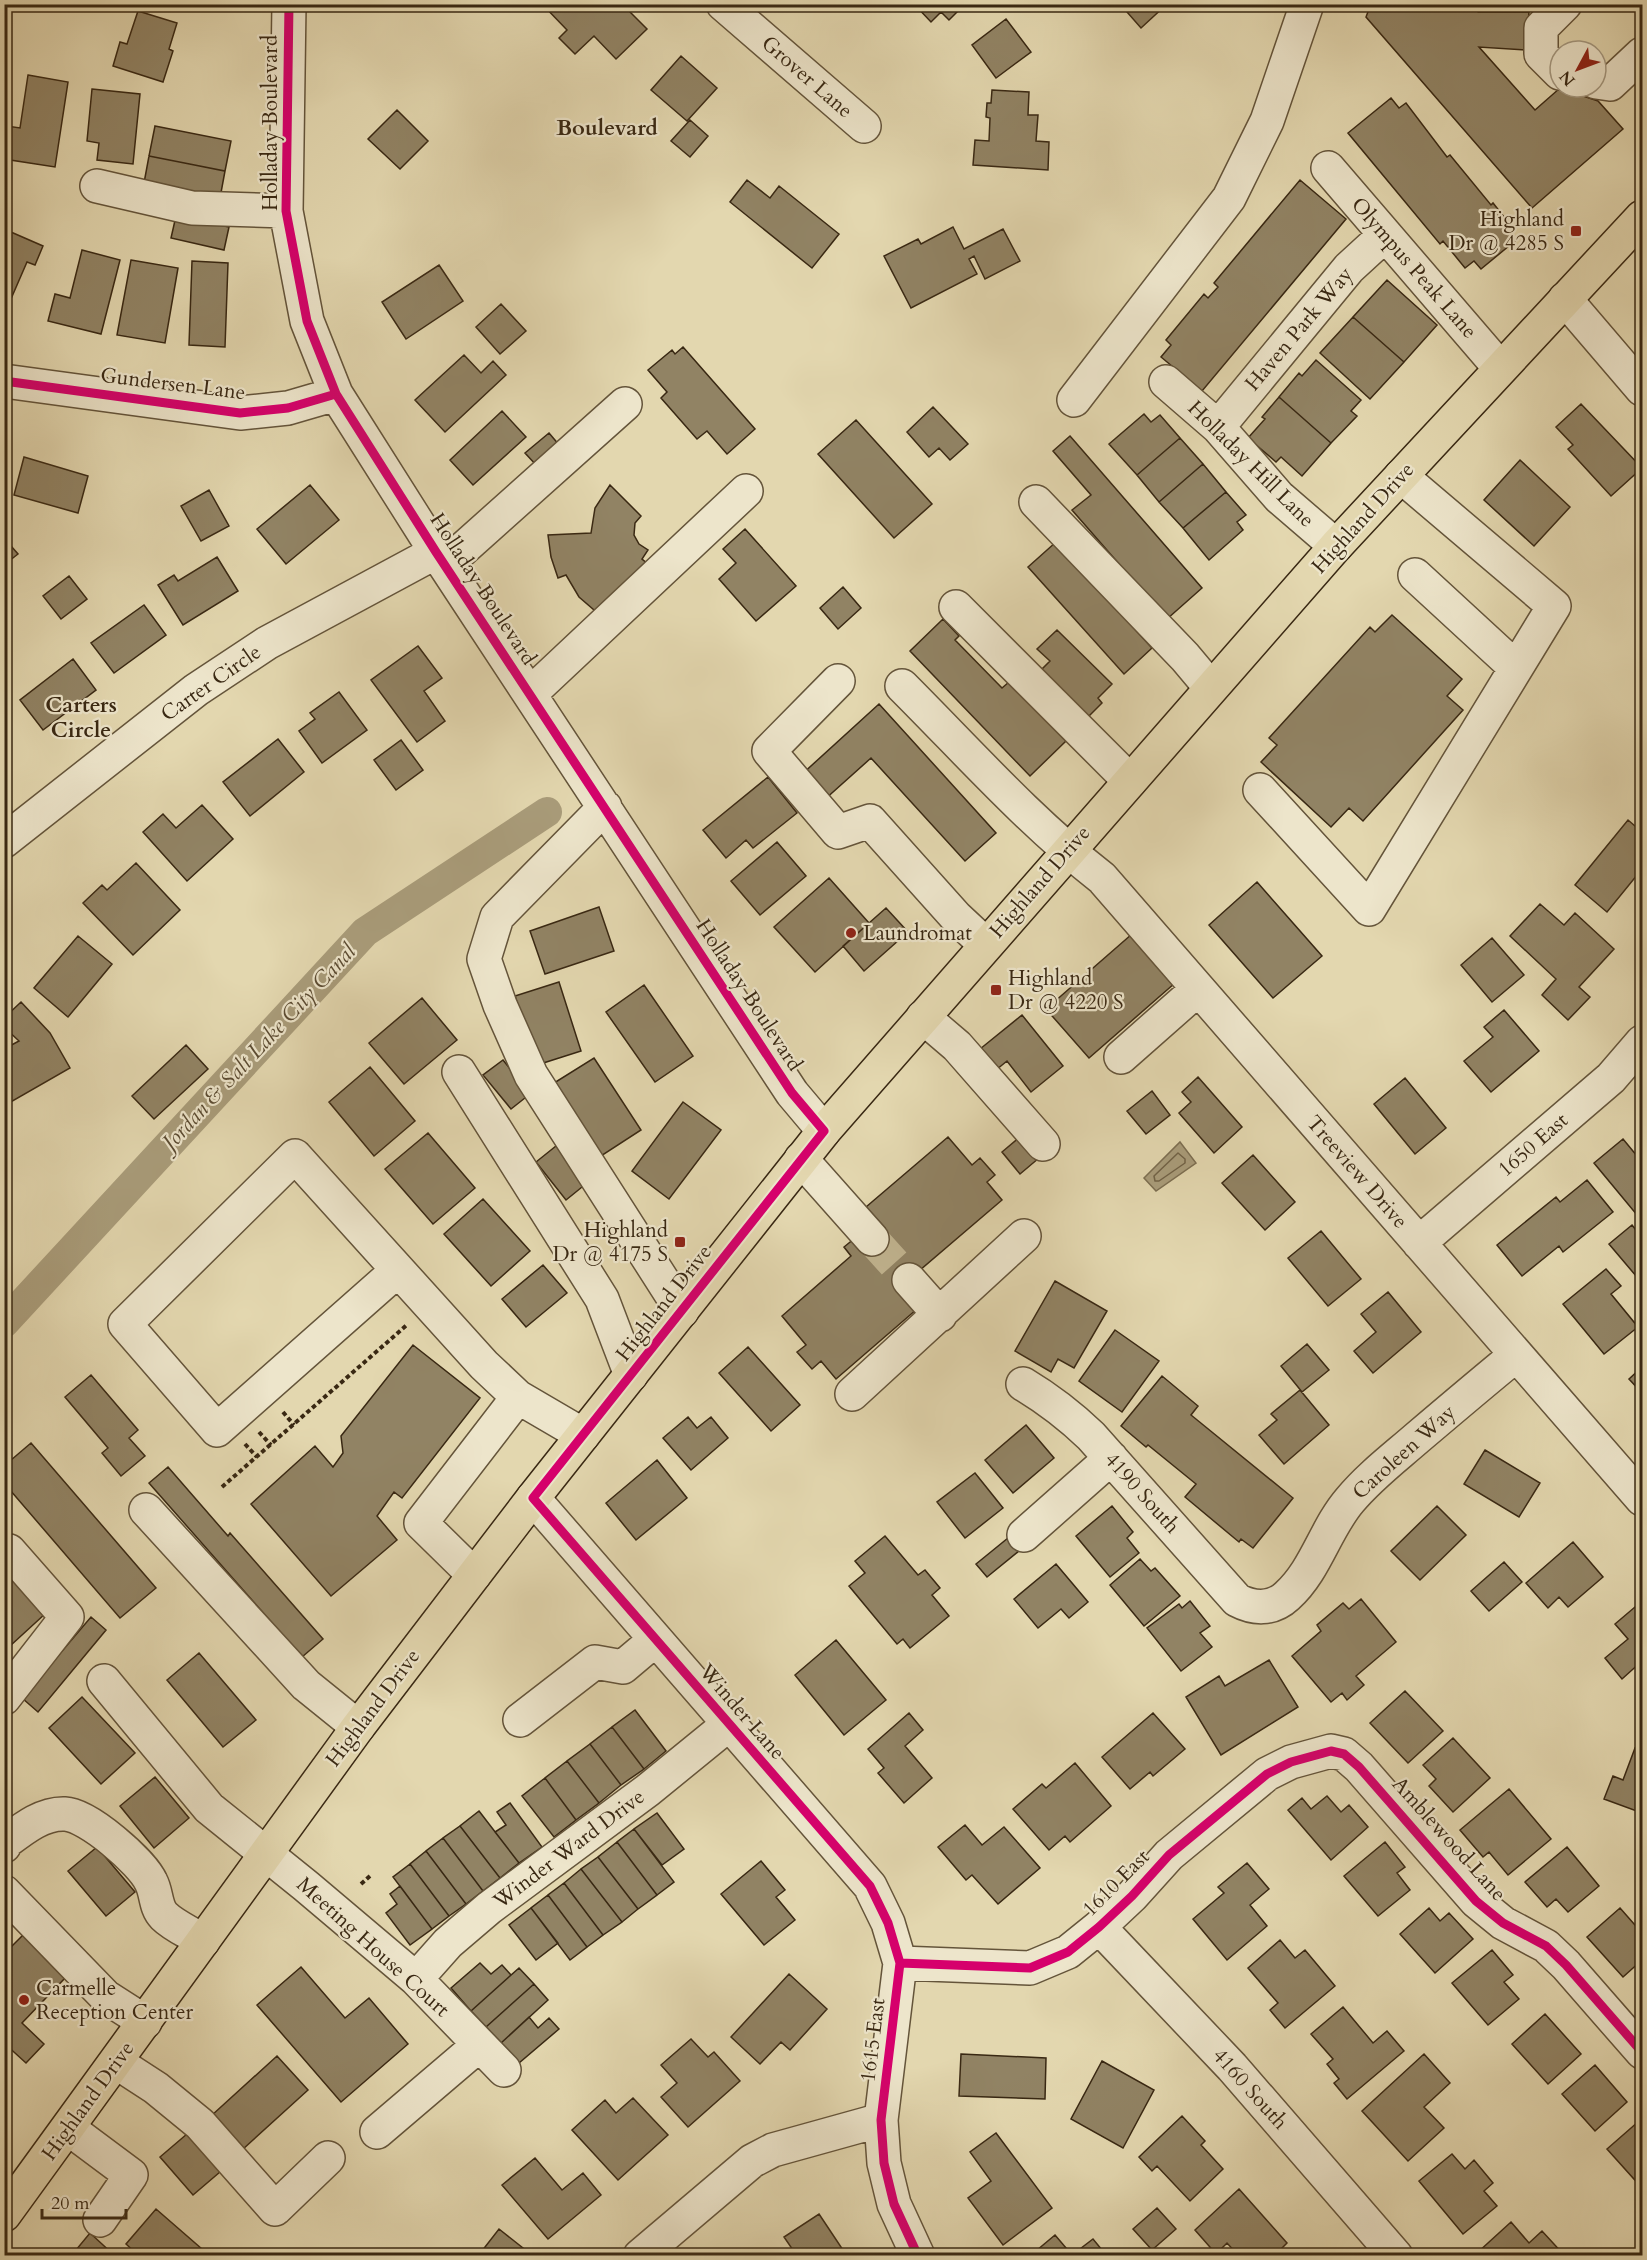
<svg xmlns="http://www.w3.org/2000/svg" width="1647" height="2260" font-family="Cardo,serif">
  <rect width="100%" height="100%" fill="#e3d7af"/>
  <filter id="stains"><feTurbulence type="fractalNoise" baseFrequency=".00333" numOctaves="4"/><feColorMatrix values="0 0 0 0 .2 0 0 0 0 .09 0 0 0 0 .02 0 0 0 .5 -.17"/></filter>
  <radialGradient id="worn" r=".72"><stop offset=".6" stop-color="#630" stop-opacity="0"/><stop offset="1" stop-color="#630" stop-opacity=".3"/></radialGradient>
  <path fill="#a99c7a" stroke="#7c6e51" stroke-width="1.5" d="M1180,1142l16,21 -40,28 -12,-13z"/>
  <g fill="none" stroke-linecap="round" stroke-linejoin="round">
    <path stroke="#716246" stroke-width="1.5" d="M1178,1153l7,6v4l-26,18h-4l-1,-5z"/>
    <path stroke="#a99c7a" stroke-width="30" d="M4,1323l361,-391 182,-120"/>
  </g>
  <path fill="#918364" stroke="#392813" stroke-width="1.5" d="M542,4h80l25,25 -31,30 -22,-23 -19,18 -16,-16 8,-8z
    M914,4h51l-16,16 -8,-8 -10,10z
    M1120,4h47l-26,24z
    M1371,4h117l-9,8h50l-3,38 -47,-3 56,63 25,-22 38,13 25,28 -91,79 -166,-191z
    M138,11l39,12 -8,26 4,2 -10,31 -50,-16 7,-24 7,2z
    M1006,19l25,33 -35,26 -24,-33z
    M681,56l36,32 -30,33 -36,-31z
    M28,75l40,7 -13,85 -51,-8 3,-33 13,2z
    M92,89l48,5 -7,70 -36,-4 2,-17 -12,-2z
    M992,90l37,2 -1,23h10l-2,26 13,1 -1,28 -75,-5 2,-25 14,1 1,-23 -4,-1 1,-14h4z
    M1391,98l8,10 7,-5 41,54 3,-2 41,50 2,-2 15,19 -6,4 13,15 -34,28 -7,-8 -9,7 -22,-27 -3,3 -92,-111z
    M397,110l31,31 -28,28 -32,-30z
    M690,120l18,16 -18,21 -19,-16z
    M155,126l76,15 -6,30 -76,-15z
    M149,156l76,15 -5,27 -76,-15z
    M747,180l23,18 9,-12 60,48 -27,34 -82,-66z
    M1300,180l46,39 -144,172 -41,-34 10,-12 -5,-5 38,-46 4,4 10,-11 -4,-4z
    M176,216l53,11 -5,23 -53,-12z
    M953,227l11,22 39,-20 17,32 -35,18 -11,-23 -5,3 8,15 -66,34 -27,-52 34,-17 3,5z
    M4,229l39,17 -8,19 -8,-3 -23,53z
    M82,250l38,10 -19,74 -53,-13 7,-27 15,4z
    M131,260l47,8 -13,75 -48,-8z
    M192,261l36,2 -3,84 -36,-2z
    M439,265l24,36 -57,38 -24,-37z
    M1387,280l50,45 -33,37 -51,-45z
    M501,304l25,27 -26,23 -24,-27z
    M1353,317l51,45 -34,37 -50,-46z
    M683,347l72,82 -28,25 -20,-23 -10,8 -36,-41 6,-6 -19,-22 24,-20 3,4z
    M464,355l17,18 12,-12 13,14 -61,57 -30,-32z
    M1316,360l45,40 -10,11 6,5 -26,27 -52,-46 20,-24 3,3z
    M1279,397l52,46 -29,33 -21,-19 -5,5 -28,-24 17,-19 -3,-2z
    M1581,404l61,64 -31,28 -43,-47 5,-4 -17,-18z
    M933,407l35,37 -18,16 -11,-12 -10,9 -22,-25z
    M502,411l24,26 -53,48 -23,-25z
    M1144,414l7,8 9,-7 20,23 -43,37 -28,-31z
    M856,420l76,84 -38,34 -76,-84z
    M549,433l11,13 -23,20 -12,-13z
    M1070,436l132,152 -35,31 -95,-109 19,-15 -38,-44z
    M1180,438l23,26 -44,38 -22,-27z
    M24,457l64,19 -10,37 -64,-18z
    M1520,460l50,47 -36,39 -50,-46z
    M1203,464l23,28 -43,36 -24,-26z
    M310,485l29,35 -53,44 -29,-35z
    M610,485l31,31 -6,7 -1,12 5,9 9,6 -6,9 6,5 -47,52 -22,-19 -13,-22 -8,3 -7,-21 -3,-22 43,-2 4,-25z
    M209,490l20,36 -28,15 -20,-35z
    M1226,492l20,23 -9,7 6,8 -34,30 -26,-32z
    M745,529l51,57 -40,35 -37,-42 17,-16 -13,-14z
    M4,538l14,16 -14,11z
    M1056,542l96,106 -28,26 -96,-107z
    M217,557l21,34 -55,34 -25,-40 16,-10 4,6z
    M69,576l18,23 -26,20 -18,-23z
    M843,587l18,21 -23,21 -18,-21z
    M144,605l22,30 -52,38 -23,-30z
    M1392,615l70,64 -15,17 16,14 -100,111 -14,-13 -18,19 -70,-65 16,-17 -8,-7 101,-111 5,5z
    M943,619l16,17 -4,4 47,48 7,-6 57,59 -36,35 -120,-125z
    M1057,630l55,54 -14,14 4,5 -16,16 -51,-43 15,-15 -13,-12z
    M418,646l24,32 -18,13 21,30 -28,21 -46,-62z
    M73,659l23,31 -53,40 -23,-30z
    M339,692l28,38 -45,33 -23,-32 16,-12 -5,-6z
    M879,704l117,129 -31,28 -94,-103 -48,43 -23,-25z
    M278,739l26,33 -54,44 -27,-34z
    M401,740l22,30 -27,20 -22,-30z
    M768,777l29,36 -44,35 -7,-8 -20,18 -23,-28z
    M202,805l31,34 -46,42 -44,-49 20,-18 13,14z
    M1628,820l14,12v37l-35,43 -32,-27z
    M777,842l29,34 -46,39 -29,-34z
    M136,863l44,47 -47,45 -50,-52 19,-18 5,5z
    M829,878l40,45 -54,49 -41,-45z
    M1257,882l65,74 -49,42 -64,-73z
    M1540,904l24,21 11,-12 39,36 -35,38 11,10 -22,23 -26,-25 14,-16 -46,-43z
    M599,907l15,44 -69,23 -15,-43z
    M886,908l22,24 -44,39 -21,-25z
    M1132,934l43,49 -86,75 -43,-49z
    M78,936l34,28 -44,53 -34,-29z
    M1492,938l32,37 -32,27 -31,-37z
    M559,982l22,69 -44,14 -22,-69z
    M644,985l49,71 -38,26 -49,-70z
    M422,998l35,42 -53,44 -35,-41z
    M21,1002l29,31 20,35 -61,35 -5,-9v-45l15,-8 -15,-14v-9z
    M1504,1010l35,41 -48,41 -27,-31 29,-24 -9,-10z
    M1022,1015l41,51 -32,26 -24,-31 -11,9 -16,-21z
    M186,1045l22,24 -54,50 -22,-23z
    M594,1058l47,72 -40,26 -47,-73z
    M503,1060l27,34 -19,15 -28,-34z
    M370,1067l45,54 -41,35 -45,-54z
    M1198,1077l44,50 -28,26 -35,-40 12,-11 -9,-10z
    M1405,1078l41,50 -31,26 -41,-50z
    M1152,1091l18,24 -24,19 -19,-23z
    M683,1102l38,28 -52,69 -37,-28z
    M428,1133l47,55 -42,36 -48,-55z
    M1021,1136l18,22 -19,16 -18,-22z
    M948,1137l24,28 8,-7 15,17 -8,7 15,18 -103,88 18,21 -81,70 -15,-18 -9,8 -15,-17 9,-7 -24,-29 69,-60 -7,-9 11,-9 8,9 22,-19 -19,-21z
    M1623,1139l19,23v59l-48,-58z
    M556,1146l31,37 -21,17 -30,-38z
    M1253,1155l42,47 -30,28 -43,-47z
    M1587,1180l26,32 -50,40 -4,-6 -37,30 -25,-31 59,-48 4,5z
    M483,1199l47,52 -39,35 -47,-52z
    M1632,1225l10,13v45l-33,-39z
    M1321,1231l40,48 -33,27 -40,-48z
    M543,1265l24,28 -41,34 -24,-28z
    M1606,1269l15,17 -10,8 27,33 -34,27 -41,-50z
    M1055,1281l52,30 -33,57 -16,-9 -7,13 -36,-21z
    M1388,1292l33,40 -48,41 -19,-22 22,-19 -15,-18z
    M1115,1330l44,31 -37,51 -43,-31z
    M1307,1344l22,26 -27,22 -21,-26z
    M413,1345l67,53 -78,100 -8,-6 -17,24 20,24 -66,56 -80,-92 64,-58 18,21 10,-14 -2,-17z
    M748,1347l52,58 -29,26 -52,-58z
    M1642,1367v26l-13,-14z
    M91,1375l47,55 -9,8 16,18 -24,20 -19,-23 6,-5 -43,-51z
    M1162,1376l36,30 -7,9 102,83 -40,50 -12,-9 -2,3 -54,-45 11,-13 -48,-39 -2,2 -25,-21z
    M1300,1390l29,35 -45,39 -25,-29 18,-15 -6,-6z
    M688,1417l9,11 14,-11 17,21 -37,32 -28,-32z
    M1026,1425l28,33 -41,35 -28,-33z
    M31,1443l125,145 -36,30 -116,-135v-17z
    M1485,1450l55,33 -21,34 -55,-33z
    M657,1460l30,38 -51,42 -30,-37z
    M168,1467l60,69 2,-3 93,106 -21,18 -153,-174z
    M975,1473l28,35 -38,30 -28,-36z
    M1112,1506l21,26 -6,6 12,15 -29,24 -34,-41z
    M1437,1506l29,29 -46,45 -29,-29z
    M885,1536l33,39 7,-5 15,18 -8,7 17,21 -39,32 -7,-9 -6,5 -48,-58 16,-13 -10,-12z
    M1008,1538l11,13 -32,26 -11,-13z
    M1573,1542l30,35 -35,30 -9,-10 -11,11 -22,-25z
    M1140,1559l11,12 4,-3 25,28 -36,30 -34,-41z
    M1504,1562l18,20 -33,29 -18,-20z
    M1056,1564l32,38 -19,16 -8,-9 -23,19 -24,-29z
    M4,1566l42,47 -36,33 -6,-6z
    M1361,1599l35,43 -40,34 8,9 -17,15 -5,-7 -11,9 -39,-46 29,-25 -4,-6 26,-22 6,6z
    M1190,1601l20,25 -10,7 12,14 -31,24 -34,-43 32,-24 3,4z
    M1642,1601v60l-20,18 -17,-21 23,-19 -13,-15z
    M91,1617l15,13 -68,82 -16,-14z
    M836,1640l50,60 -42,35 -49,-60z
    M199,1653l57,67 -33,27 -56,-67z
    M1269,1660l29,47 -77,48 -35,-58 33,-21 6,10z
    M1405,1691l38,40 -35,32 -38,-40z
    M82,1697l53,56 -34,31 -52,-56z
    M635,1710l31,41 -22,18 -32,-42z
    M909,1713l14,17 -18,16 27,32 -28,25 -26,-30 6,-5 -16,-19z
    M1153,1713l32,36 -32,27 -3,-4 -20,17 -28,-32z
    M612,1727l32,42 -23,16 -31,-41z
    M1453,1738l37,40 -37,34 -24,-26 7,-7 -13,-14z
    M590,1744l31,41 -22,18 -32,-42z
    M1635,1748l7,3v62l-38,-14 9,-23 10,4z
    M567,1761l32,42 -23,17 -31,-42z
    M1075,1763l36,43 -41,36 -5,-6 -16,14 -36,-41 29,-25 4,4z
    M155,1777l34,41 -35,30 -34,-42z
    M545,1778l31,42 -22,17 -32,-41z
    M1509,1789l42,50 -43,36 -19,-23 -6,5 -23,-27z
    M1327,1796l14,16 8,-7 19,22 -37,33 -43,-50 14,-12 9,11z
    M510,1803l32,44 -23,16 -24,-31 11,-7 -9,-13z
    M479,1811l40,52 -19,15 -40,-52z
    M657,1813l27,36 -22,16 -28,-36z
    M965,1825l17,20 22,-18 36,41 -42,36 -26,-29 -6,5 -28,-33z
    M460,1826l40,52 -17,13 -40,-53z
    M634,1829l40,53 -17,13 -40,-53z
    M443,1838l40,53 -17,13 -40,-53z
    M617,1842l40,53 -19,14 -40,-52z
    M1385,1842l20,25 -8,6 13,17 -32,26 -34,-40z
    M97,1847l38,45 -29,24 -38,-45z
    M1567,1847l32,39 -31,26 -12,-13 -9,8 -22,-25z
    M426,1851l40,53 -17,12 -39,-52z
    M598,1857l40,52 -16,13 -41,-53z
    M761,1861l24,29 -9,7 19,23 -31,25 -43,-51z
    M1247,1863l22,26 -19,16 17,21 -40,34 -34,-41 31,-26 -6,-6z
    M410,1864l39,52 -17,13 -39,-52z
    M581,1869l41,53 -19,13 -39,-52z
    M564,1883l39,52 -16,12 -39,-52z
    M400,1886l32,43 -22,16 -24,-32 11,-9 -7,-10z
    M548,1895l39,52 -17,13 -39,-52z
    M531,1908l27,35 -22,17 -27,-35z
    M1429,1908l11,13 9,-8 24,26 -38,34 -35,-39z
    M1620,1908l22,25v27l-19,17 -36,-40z
    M23,1935l43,42 -44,46 22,21 -18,19 -22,-20v-89z
    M1280,1940l15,18 10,-8 30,36 -50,42 -15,-18 8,-7 -30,-35z
    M1492,1950l21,25 -9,7 15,17 -31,26 -36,-42z
    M480,1963l11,11 11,-9 9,10 -40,36 -20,-23z
    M301,1967l44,51 24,-20 39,46 -67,58 -84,-97z
    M519,1968l15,16 -48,43 -15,-16z
    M789,1974l38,35 -37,41 -9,-8 -21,22 -29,-27z
    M534,1984l14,16 -48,44 -14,-17z
    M1343,2007l30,36 14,-12 17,20 -57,48 -13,-16 5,-4 -12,-15 6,-5 -22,-25z
    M1545,2014l36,40 -33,30 -36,-40z
    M529,2017l9,11 11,-10 10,11 -40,34 -19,-19z
    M691,2039l17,18 6,-5 26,29 -52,46 -27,-30 16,-14 -16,-18z
    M961,2054l85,4 -1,41 -86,-3z
    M1424,2054l26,29 -26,24 20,21 -36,33 -46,-50z
    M277,2056l31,34 -66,60 -31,-34z
    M1102,2061l52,29 -31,58 -52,-29z
    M1595,2065l32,37 -32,29 -33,-37z
    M633,2098l35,37 -50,45 -46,-50 33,-30 11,13z
    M1182,2116l23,25 -4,4 22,24 -33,32 -33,-35 -5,5 -13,-14z
    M1639,2121l3,4v63l-35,-39z
    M194,2128l33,38 -34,29 -33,-38z
    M996,2133l56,75 -49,37 -35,-47 23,-17 -21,-29z
    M1452,2154l13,15 9,-9 19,23 -9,8 13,15 -34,28 -44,-53z
    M535,2158l27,32 21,-17 18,22 -53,44 -46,-54z
    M1239,2189l48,54 -13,13h-21l-6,-7 -8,7 -12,-13 -11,11 -21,-24z
    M1157,2208l19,21 -24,21 -19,-21z
    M156,2209l54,47h-71l-13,-12z
    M819,2214l28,42h-50l-13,-19z
    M1511,2222l18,21 13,-12 23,25h-85l-3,-3z
    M499,2229l29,23 -2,4h-48z
    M90,2233l25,23h-44z
    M1055,2235l17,20 21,-16 14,17h-77z"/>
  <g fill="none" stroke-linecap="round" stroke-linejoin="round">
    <path stroke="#c1b490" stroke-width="33" stroke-dasharray="33 16" stroke-linecap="butt" d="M872,1239l37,41"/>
    <g stroke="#64543a" stroke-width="36">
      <path id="minor" d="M289,4l-3,207 21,110 29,73 100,158 356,541 32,38
        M723,4l141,122
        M1560,73l-19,-19v-26l24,-24
        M1596,82l14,2 32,-30
        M1328,168l172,200
        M97,186l95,22 94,3
        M1565,299l77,90
        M4,381l236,32 48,-5 48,-14
        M1166,382l52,45 61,70 57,49
        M1074,400l155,-202 38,-77 40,-117
        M1218,427l131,-159 36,-33
        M1036,502l149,155 26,31
        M445,565l180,-161
        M1415,575l101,93
        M956,607l174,174
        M838,681l-69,70 69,81 32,-11 86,96 30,28
        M902,686c65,65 127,135 200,192l540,621
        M530,694l216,-203
        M1260,790l109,119 185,-303 -153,-130
        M605,807l-108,110 -13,42 16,46 31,70 151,236
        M4,841l192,-151 71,-47 169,-91
        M923,1017l34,29 86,98
        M1121,1057l77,-68
        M459,1072l143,227 29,76
        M801,1159l71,80
        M1419,1243l192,-165 31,-36
        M398,1270l-181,160 -92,-106 170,-168 189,209 34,32 65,38
        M909,1280l31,35
        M1023,1384c25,15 46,31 68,52l146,164c17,9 35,10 50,-4 29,-26 38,-67 63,-96 19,-23 44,-42 67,-62 33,-28 66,-56 99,-83
        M852,1394l172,-158
        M533,1498l337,388 18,37 12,40 -19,157 3,43 10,41 24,52
        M146,1510l160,175 52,42
        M1024,1535l87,-77
        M474,1575l-53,-52 97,-126
        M104,1681l105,127 97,78 110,93 88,91
        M4,1698l63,-81 -58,-66
        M520,1720l75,-58 28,5 32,-27
        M4,1846l3,-5c17,-13 36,-28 58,-27 23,1 77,48 86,68 6,11 4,25 13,34 10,10 27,17 39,25
        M4,1892l102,105 39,25
        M1099,1927l133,140 164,189
        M900,1963l130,5 38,-16 31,-25 33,-31 37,-41 98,-81 24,-12 40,-11 13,3 15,13 117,134 27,22 43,23 20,19 76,87
        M416,1979l32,-36 41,-35 159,-118 81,-66
        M116,2062l40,26 44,36 75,85 53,-51
        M68,2128l63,47 -31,45
        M377,2132l102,-87
        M640,2256l112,-95 21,-11 108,-30"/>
    </g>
    <g stroke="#392813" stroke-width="36">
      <path id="major" d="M4,2215l354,-488 175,-229 291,-367 512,-585 306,-329"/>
    </g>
    <path stroke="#392813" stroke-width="4" stroke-dasharray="4.5 3" stroke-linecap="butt" d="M283,1412l11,13
      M259,1432l12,13
      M245,1444l12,13
      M222,1487l186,-163
      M361,1884l9,-8"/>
    <use href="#minor" stroke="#ede5cb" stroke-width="33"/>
    <use href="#major" stroke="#e3d7af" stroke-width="33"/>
    <g stroke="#ede5cb" stroke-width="13">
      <path id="cycleway" d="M289,4l-3,207 21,110 29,73 100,158 356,541 32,38 -291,367 337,388 18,37 12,40 -19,157 3,43 10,41 24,52
        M4,381l236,32 48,-5 48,-14
        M900,1963l130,5 38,-16 31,-25 33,-31 37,-41 98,-81 24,-12 40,-11 13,3 15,13 117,134 27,22 43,23 20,19 76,87"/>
    </g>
    <use href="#cycleway" stroke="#d6006c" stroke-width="9"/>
  </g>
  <g fill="#8f2418" stroke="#ede5cb" stroke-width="2">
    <rect x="1570" y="225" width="12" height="12" rx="3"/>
    <circle cx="851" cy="933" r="6"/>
    <rect x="990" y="984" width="12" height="12" rx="3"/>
    <rect x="674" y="1236" width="12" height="12" rx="3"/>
    <circle cx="24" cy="2000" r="6"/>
  </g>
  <g text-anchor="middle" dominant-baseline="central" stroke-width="4.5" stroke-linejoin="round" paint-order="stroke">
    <g font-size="21" fill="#392813" stroke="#ede5cb">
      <text transform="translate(807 77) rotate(41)">Grover Lane</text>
      <text transform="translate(270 123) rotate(-90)">Holladay Boulevard</text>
      <text transform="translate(1414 268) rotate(49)">Olympus Peak Lane</text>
      <text transform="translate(1299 329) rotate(-50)">Haven Park Way</text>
      <text transform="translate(173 384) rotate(7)">Gundersen Lane</text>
      <text transform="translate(1251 464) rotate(45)">Holladay Hill Lane</text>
      <text transform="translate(1363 518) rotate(-48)">Highland Drive</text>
      <text transform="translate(483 589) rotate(57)">Holladay Boulevard</text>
      <text transform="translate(211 683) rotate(-35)">Carter Circle</text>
      <text transform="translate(1040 882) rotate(-49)">Highland Drive</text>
      <text transform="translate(749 995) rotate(57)">Holladay Boulevard</text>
      <text transform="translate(1533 1145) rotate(-41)">1650 East</text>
      <text transform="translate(1357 1172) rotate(49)">Treeview Drive</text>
      <text transform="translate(664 1303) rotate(-52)">Highland Drive</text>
      <text transform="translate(1404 1452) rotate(-42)">Caroleen Way</text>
      <text transform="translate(1142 1493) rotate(48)">4190 South</text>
      <text transform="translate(373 1708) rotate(-53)">Highland Drive</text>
      <text transform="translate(742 1712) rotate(49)">Winder Lane</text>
      <text transform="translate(1449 1839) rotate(48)">Amblewood Lane</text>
      <text transform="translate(569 1849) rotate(-37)">Winder Ward Drive</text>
      <text transform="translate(1116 1883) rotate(-45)">1610 East</text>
      <text transform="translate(373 1947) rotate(42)">Meeting House Court</text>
      <text transform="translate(873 2040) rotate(-83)">1615 East</text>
      <text transform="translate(1250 2089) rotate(48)">4160 South</text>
      <text transform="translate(88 2101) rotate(-54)">Highland Drive</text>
    </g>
    <g font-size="21" fill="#392813" stroke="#ede5cb" text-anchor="start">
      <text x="1564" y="219" text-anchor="end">Highland<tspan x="1564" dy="24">Dr @ 4285 S</tspan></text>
      <text x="863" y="933">Laundromat</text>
      <text x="1008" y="978">Highland<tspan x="1008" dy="24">Dr @ 4220 S</tspan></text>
      <text x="668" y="1230" text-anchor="end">Highland<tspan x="668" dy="24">Dr @ 4175 S</tspan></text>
      <text x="36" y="1988">Carmelle<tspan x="36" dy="24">Reception Center</tspan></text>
    </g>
    <g font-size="22" font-weight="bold" fill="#392813" stroke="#ede5cb">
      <text x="607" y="128">Boulevard</text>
      <text x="81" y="705">Carters<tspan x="81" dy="25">Circle</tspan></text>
    </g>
    <g font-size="22" font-style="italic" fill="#5b4b32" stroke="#ede5cb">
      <text transform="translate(259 1047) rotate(-47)">Jordan &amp; Salt Lake City Canal</text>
    </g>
  </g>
  <rect width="1647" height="2260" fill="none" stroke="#e3d7af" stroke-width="24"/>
  <rect x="6" y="6" width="1635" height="2248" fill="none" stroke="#392813" stroke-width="3"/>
  <rect x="12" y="12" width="1623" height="2236" fill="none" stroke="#392813" stroke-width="1.5"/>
  <g transform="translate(1578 69) rotate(229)"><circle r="28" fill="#ede5cb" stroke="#a59981" stroke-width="1.5"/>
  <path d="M0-4.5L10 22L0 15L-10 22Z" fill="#8f2418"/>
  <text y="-9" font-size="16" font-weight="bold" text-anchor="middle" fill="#392813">N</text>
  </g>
  <path d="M42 2209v9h84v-9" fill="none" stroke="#392813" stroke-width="3"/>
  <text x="51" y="2209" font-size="18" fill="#392813" stroke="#ede5cb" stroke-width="4.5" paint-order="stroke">20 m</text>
  <rect width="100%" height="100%" filter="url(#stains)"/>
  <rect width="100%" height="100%" fill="url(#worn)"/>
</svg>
